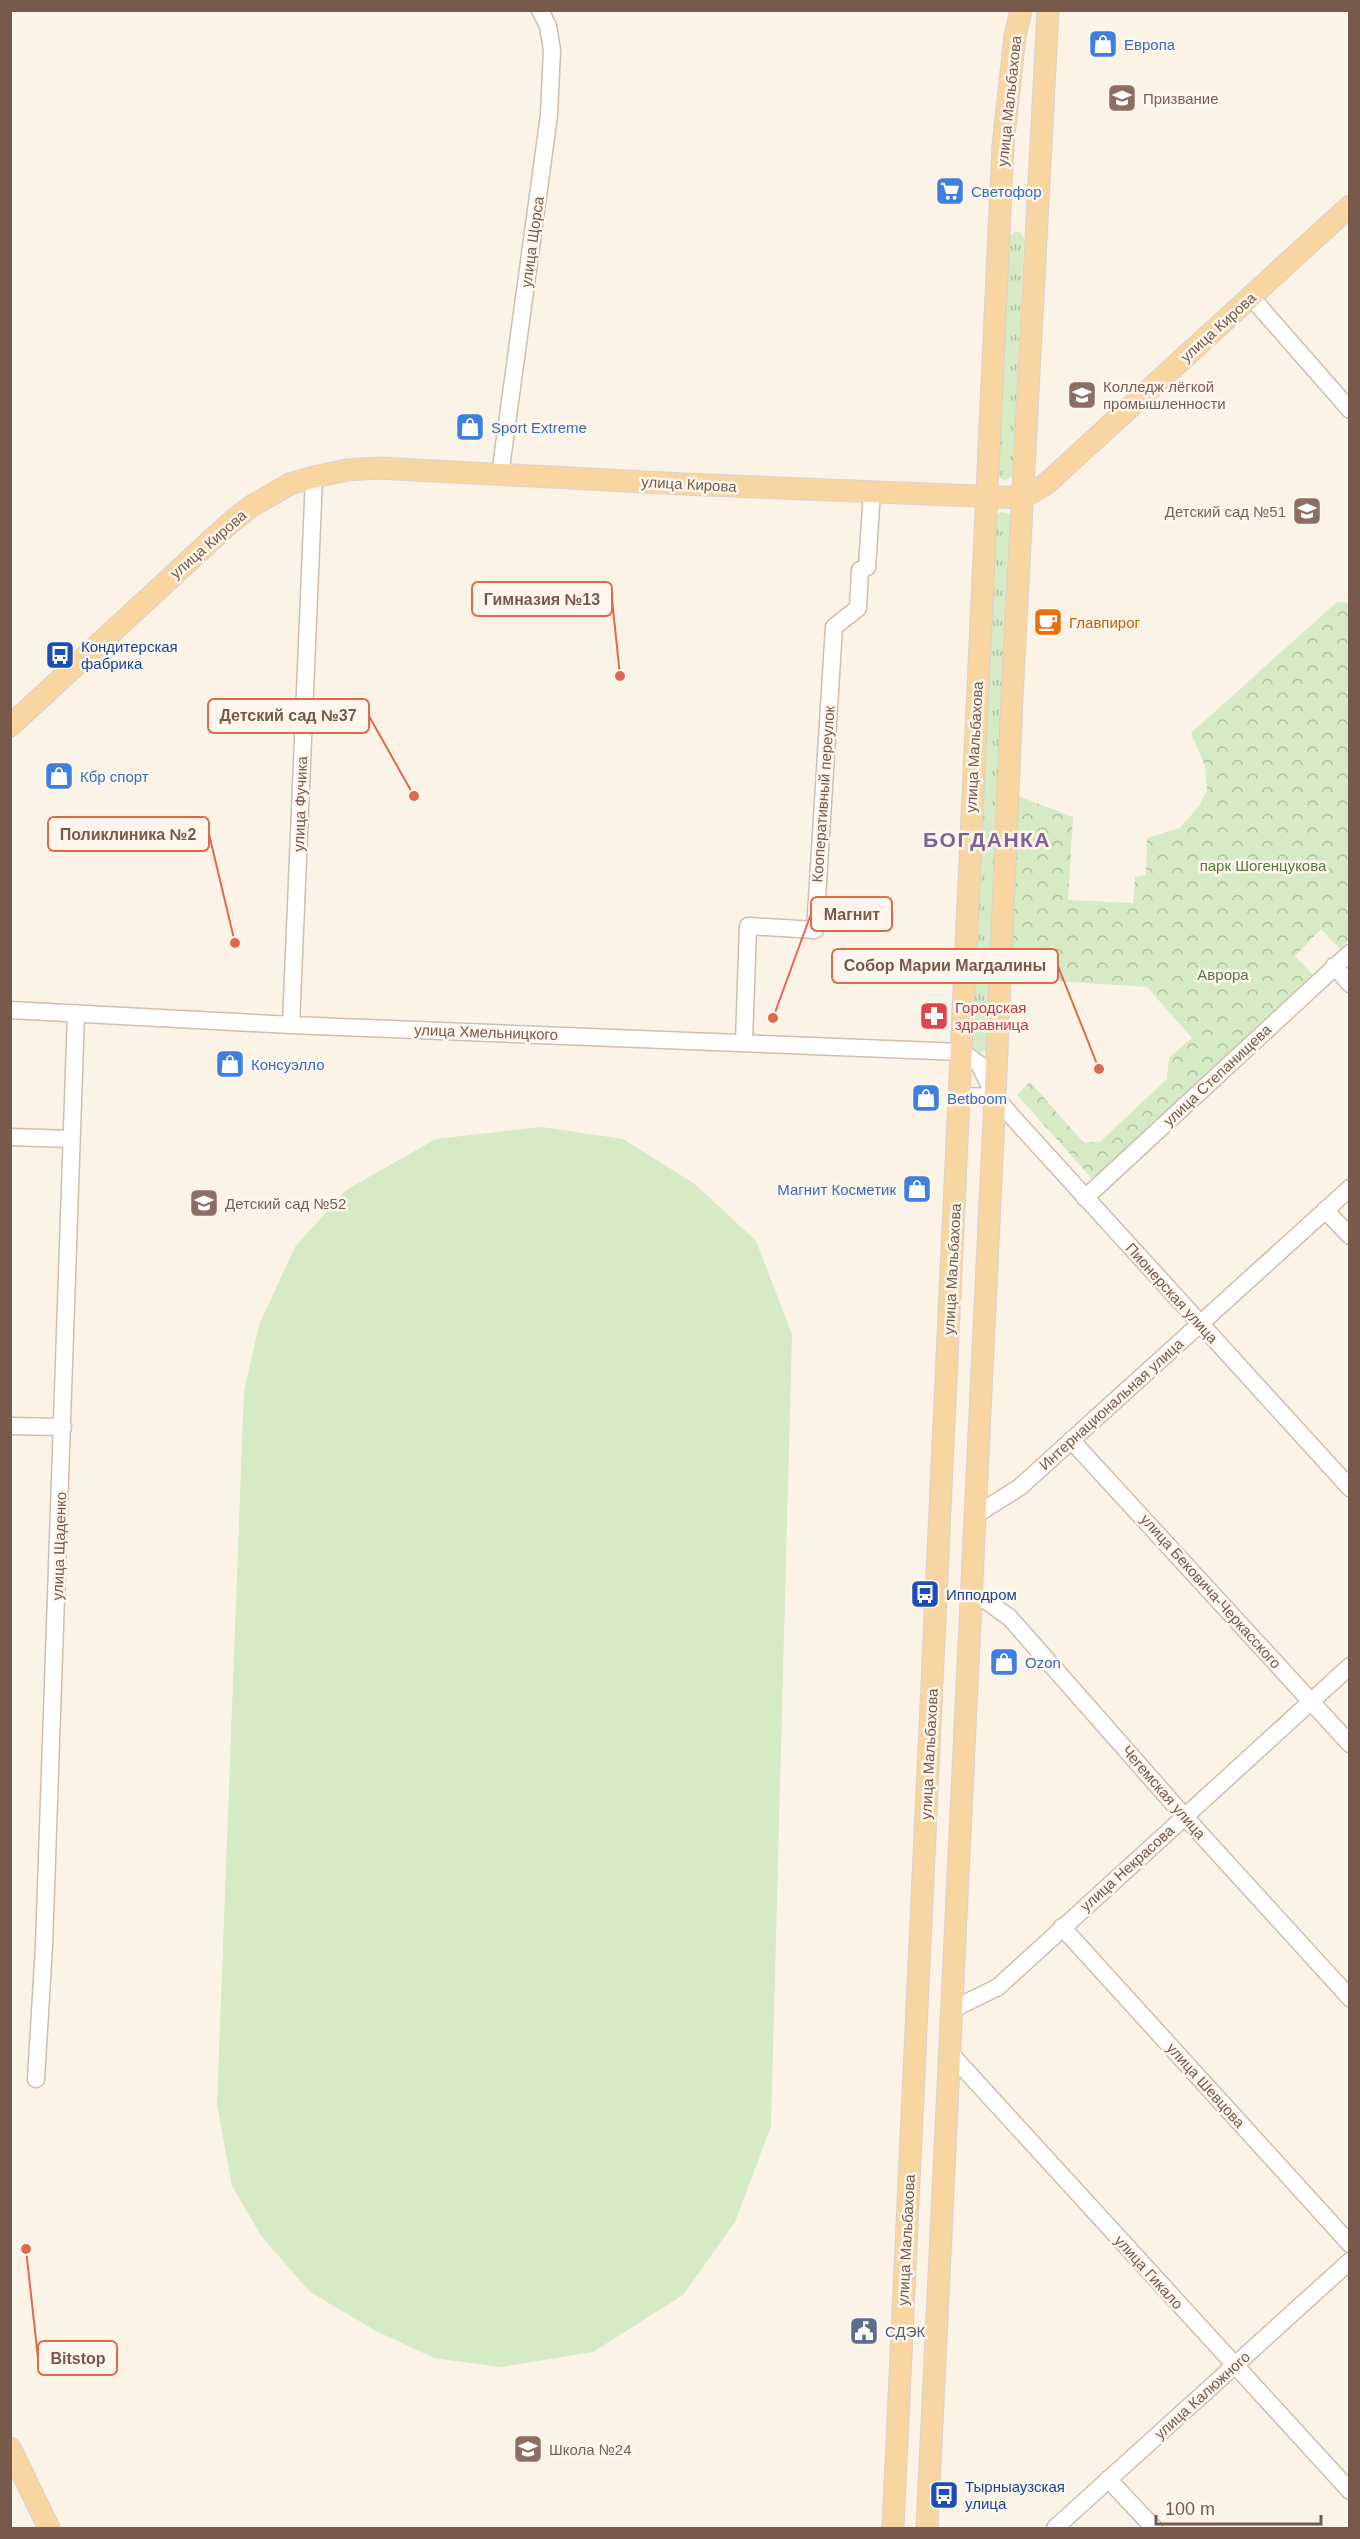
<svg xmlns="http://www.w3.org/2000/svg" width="1360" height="2539" font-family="Helvetica,sans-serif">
  <defs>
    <pattern id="grass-tufts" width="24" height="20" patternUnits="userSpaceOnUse" patternTransform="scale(1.5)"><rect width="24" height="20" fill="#d5eac5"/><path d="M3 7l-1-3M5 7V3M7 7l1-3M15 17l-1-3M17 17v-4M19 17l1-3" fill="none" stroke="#b1c1a2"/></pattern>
    <pattern id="forest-crowns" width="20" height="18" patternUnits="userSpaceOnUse" patternTransform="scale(1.5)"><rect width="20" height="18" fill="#d5eac5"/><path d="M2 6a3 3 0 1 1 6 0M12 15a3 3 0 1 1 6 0" fill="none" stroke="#b1c1a2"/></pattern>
  </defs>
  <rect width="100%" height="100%" fill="#fcf3e7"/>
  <path fill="url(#grass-tufts)" d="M1016,231l5,2 3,6 -11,233 -2,5 -6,4 -9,-6 11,-237z
    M1002,512l8,2 3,6 -25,524 -2,6 -6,3 -7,-4 -2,-7 24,-528z"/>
  <path fill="url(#forest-crowns)" d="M1337,602l12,1v337l-9,9 -19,-20 -26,27 18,19 -219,206 -77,-86 13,-13 54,61 17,-2 66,-62 2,-21 23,-20 -45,-51 -136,-9 7,-182 55,21 -5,83 65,3 2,-26 11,-2 1,-37 33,-10 19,-22 8,-16 -2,-24 -14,-33z"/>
  <path fill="#d5eac5" d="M542,1127l81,12 72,45 61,57 36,93 -21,792 -36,96 -52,73 -90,57 -93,15 -66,-9 -58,-27 -66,-39 -48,-55 -30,-51 -15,-81 27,-714 15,-66 36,-78 51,-57 90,-51z"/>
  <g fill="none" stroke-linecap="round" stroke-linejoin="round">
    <g stroke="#d0bdaf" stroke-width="19">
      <path id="minor" d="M1251,297l99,113
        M500,475l49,-360 3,-65 -4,-24 -8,-16
        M1334,966l16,18
        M10,1010l281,15 671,27 17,12 16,33 22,25 333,366
        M291,1025l23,-548
        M744,1041l4,-115 67,4 19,-303 24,-19 2,-38 7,-3 5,-75
        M960,1096l35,1
        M10,1137l61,2
        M1085,1198l265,-245
        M1325,1210l25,26
        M10,1426l53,1
        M1071,1440l279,304
        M974,1516l46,-29 330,-299
        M971,1594l17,8 22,16 175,199 165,181
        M1062,1927l288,317
        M951,2010l47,-23 352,-321
        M949,2052l401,439
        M36,2079l8,-133 32,-933
        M1108,2479l46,49
        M1055,2528l295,-267"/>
    </g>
    <g stroke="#d9d1cd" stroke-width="23">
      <path id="major" d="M10,726l219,-202 21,-17 40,-23 24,-7 33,-7 31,-2 305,16 339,14 24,-14 304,-278
        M10,2448l39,80
        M893,2528l110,-2383 12,-109 6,-26
        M927,2528l68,-1431 17,-399 36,-688"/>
    </g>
    <use href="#minor" stroke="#fff" stroke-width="16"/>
    <use href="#major" stroke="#f9d5a1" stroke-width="21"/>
  </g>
  <defs>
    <g id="shop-square" transform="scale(1.5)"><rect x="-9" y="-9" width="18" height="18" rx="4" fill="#3f7fe0" stroke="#fff7ed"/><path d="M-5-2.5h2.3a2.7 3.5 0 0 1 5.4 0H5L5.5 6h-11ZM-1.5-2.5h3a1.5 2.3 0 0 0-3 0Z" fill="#fff"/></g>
    <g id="university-square" transform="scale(1.5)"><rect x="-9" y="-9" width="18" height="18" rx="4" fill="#8d6e63" stroke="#fff7ed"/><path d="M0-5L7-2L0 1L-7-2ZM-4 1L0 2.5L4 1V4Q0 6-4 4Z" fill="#fff"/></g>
    <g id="supermarket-square" transform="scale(1.5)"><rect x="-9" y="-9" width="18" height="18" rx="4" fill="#3f7fe0" stroke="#fff7ed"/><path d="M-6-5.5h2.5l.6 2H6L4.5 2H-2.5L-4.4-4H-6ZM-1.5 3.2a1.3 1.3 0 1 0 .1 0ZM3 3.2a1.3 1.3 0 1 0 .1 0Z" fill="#fff"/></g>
    <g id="school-square" transform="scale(1.5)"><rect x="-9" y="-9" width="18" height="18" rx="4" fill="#8d6e63" stroke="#fff7ed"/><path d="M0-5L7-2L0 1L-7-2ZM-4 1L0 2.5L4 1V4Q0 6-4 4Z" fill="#fff"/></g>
    <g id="cafe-square" transform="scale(1.5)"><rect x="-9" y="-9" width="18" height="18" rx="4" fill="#e8710a" stroke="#fff7ed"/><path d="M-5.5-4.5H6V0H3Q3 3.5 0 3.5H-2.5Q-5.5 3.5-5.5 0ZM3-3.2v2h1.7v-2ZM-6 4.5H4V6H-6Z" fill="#fff"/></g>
    <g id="bus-square" transform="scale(1.5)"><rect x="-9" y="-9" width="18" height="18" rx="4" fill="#1a4fb4" stroke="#fff7ed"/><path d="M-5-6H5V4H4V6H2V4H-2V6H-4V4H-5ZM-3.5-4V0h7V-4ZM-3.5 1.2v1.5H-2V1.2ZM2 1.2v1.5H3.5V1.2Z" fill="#fff"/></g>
    <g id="pharmacy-square" transform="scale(1.5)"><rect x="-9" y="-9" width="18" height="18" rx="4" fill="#e0444e" stroke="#fff7ed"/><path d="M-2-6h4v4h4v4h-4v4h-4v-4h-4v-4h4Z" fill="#fff"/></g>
    <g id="civic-square" transform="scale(1.5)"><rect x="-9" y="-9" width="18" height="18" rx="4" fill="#5c6f8a" stroke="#fff7ed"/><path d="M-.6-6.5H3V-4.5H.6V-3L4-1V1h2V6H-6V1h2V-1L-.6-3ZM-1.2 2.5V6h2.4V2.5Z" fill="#fff"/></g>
  </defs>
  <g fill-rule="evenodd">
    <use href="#shop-square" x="1103" y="44"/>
    <use href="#university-square" x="1122" y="98"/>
    <use href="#supermarket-square" x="950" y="191"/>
    <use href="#university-square" x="1082" y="395"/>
    <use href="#shop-square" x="470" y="427"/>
    <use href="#school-square" x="1307" y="511"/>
    <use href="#cafe-square" x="1048" y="622"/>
    <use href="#bus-square" x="60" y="655"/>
    <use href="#shop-square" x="59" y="776"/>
    <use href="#pharmacy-square" x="934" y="1016"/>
    <use href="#shop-square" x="230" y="1064"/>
    <use href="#shop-square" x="926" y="1098"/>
    <use href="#shop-square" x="917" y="1189"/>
    <use href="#school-square" x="204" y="1203"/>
    <use href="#bus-square" x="925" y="1594"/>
    <use href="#shop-square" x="1004" y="1662"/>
    <use href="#civic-square" x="864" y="2331"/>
    <use href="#school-square" x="528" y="2449"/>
    <use href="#bus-square" x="944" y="2495"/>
  </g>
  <g text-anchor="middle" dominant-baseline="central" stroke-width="5" stroke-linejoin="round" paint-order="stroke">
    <g font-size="15" fill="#366cbe" stroke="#fff7ed" text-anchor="start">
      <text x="1124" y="44">Европа</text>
      <text x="971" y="191">Светофор</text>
      <text x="491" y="427">Sport Extreme</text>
      <text x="80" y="776">Кбр спорт</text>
      <text x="251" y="1064">Консуэлло</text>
      <text x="947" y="1098">Betboom</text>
      <text x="896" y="1189" text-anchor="end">Магнит Косметик</text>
      <text x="1025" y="1662">Ozon</text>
    </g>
    <g font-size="15" fill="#785e54" stroke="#fff7ed" text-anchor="start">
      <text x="1143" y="98">Призвание</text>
      <text x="1103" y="386">Колледж лёгкой<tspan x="1103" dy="17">промышленности</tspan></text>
      <text x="1286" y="511" text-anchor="end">Детский сад №51</text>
      <text x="225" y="1203">Детский сад №52</text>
      <text x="549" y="2449">Школа №24</text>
    </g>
    <g font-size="15" fill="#76594b" stroke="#fff7ed">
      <text transform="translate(1009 101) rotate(-84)">улица Мальбахова</text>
      <text transform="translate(532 242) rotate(-82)">улица Щорса</text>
      <text transform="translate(1218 327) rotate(-42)">улица Кирова</text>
      <text transform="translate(689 484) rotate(3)">улица Кирова</text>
      <text transform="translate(208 544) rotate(-41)">улица Кирова</text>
      <text transform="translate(974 747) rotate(-87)">улица Мальбахова</text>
      <text transform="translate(823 794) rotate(-86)">Кооперативный переулок</text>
      <text transform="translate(300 804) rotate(-88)">улица Фучика</text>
      <text transform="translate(486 1032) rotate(2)">улица Хмельницкого</text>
      <text transform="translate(1217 1075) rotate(-43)">улица Степанищева</text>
      <text transform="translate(952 1269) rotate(-87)">улица Мальбахова</text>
      <text transform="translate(1172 1293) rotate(48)">Пионерская улица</text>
      <text transform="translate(1111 1404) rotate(-42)">Интернациональная улица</text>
      <text transform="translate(59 1546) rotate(-88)">улица Щаденко</text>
      <text transform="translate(1211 1591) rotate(48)">улица Бековича-Черкасского</text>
      <text transform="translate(929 1754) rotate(-87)">улица Мальбахова</text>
      <text transform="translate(1164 1792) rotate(49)">Чегемская улица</text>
      <text transform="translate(1127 1868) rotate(-42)">улица Некрасова</text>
      <text transform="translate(1206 2085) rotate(48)">улица Шевцова</text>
      <text transform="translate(906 2240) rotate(-87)">улица Мальбахова</text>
      <text transform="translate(1149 2272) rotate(48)">улица Гикало</text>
      <text transform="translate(1202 2395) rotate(-42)">улица Калюжного</text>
    </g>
    <g font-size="15" fill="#c56008" stroke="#fff7ed" text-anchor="start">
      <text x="1069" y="622">Главпирог</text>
    </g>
    <g font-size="15" fill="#164399" stroke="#fff7ed" text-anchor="start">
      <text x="81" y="646">Кондитерская<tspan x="81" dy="17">фабрика</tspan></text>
      <text x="946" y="1594">Ипподром</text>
      <text x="965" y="2486">Тырныаузская<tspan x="965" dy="17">улица</tspan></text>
    </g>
    <g font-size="15" fill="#557b43" stroke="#fff7ed">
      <text x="1263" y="865">парк Шогенцукова</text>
      <text x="1223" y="974">Аврора</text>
    </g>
    <g font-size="15" fill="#be3a42" stroke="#fff7ed" text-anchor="start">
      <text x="955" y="1007">Городская<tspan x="955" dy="17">здравница</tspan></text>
    </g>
    <g font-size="15" fill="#4e5e75" stroke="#fff7ed" text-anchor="start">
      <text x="885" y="2331">СДЭК</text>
    </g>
    <g font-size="21" font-weight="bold" letter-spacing="1.5" fill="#806392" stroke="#fff7ed">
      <text x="987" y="839">БОГДАНКА</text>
    </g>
  </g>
  <path fill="none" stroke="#de6a4e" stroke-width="2" d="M620 676L612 599M414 796L369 716M235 943L209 834M773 1018L811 914M1099 1069L1058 966M26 2249L38 2358"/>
  <g fill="#de6a4e" stroke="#fff7ed" stroke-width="2">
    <circle cx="620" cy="676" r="6"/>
    <circle cx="414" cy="796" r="6"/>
    <circle cx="235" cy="943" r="6"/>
    <circle cx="773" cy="1018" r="6"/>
    <circle cx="1099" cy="1069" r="6"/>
    <circle cx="26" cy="2249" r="6"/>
  </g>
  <g fill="#fff7ed" stroke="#de6a4e" stroke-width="2">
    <rect x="472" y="582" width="140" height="34" rx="6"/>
    <rect x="208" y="699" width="161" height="34" rx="6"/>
    <rect x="48" y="817" width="161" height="34" rx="6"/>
    <rect x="811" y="897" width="81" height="34" rx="6"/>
    <rect x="832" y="949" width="226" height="34" rx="6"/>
    <rect x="38" y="2341" width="79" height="34" rx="6"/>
  </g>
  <g font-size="16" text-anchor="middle" font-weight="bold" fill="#76594b">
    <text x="542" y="605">Гимназия №13</text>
    <text x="288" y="721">Детский сад №37</text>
    <text x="128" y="840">Поликлиника №2</text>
    <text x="852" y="920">Магнит</text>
    <text x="945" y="971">Собор Марии Магдалины</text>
    <text x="78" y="2364">Bitstop</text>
  </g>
  <rect width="1360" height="2539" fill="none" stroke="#76594b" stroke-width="24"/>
  <path d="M1156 2515v9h165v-9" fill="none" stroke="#76594b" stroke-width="3"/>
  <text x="1165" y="2515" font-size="18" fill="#76594b" stroke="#fff7ed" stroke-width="4.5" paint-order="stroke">100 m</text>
</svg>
